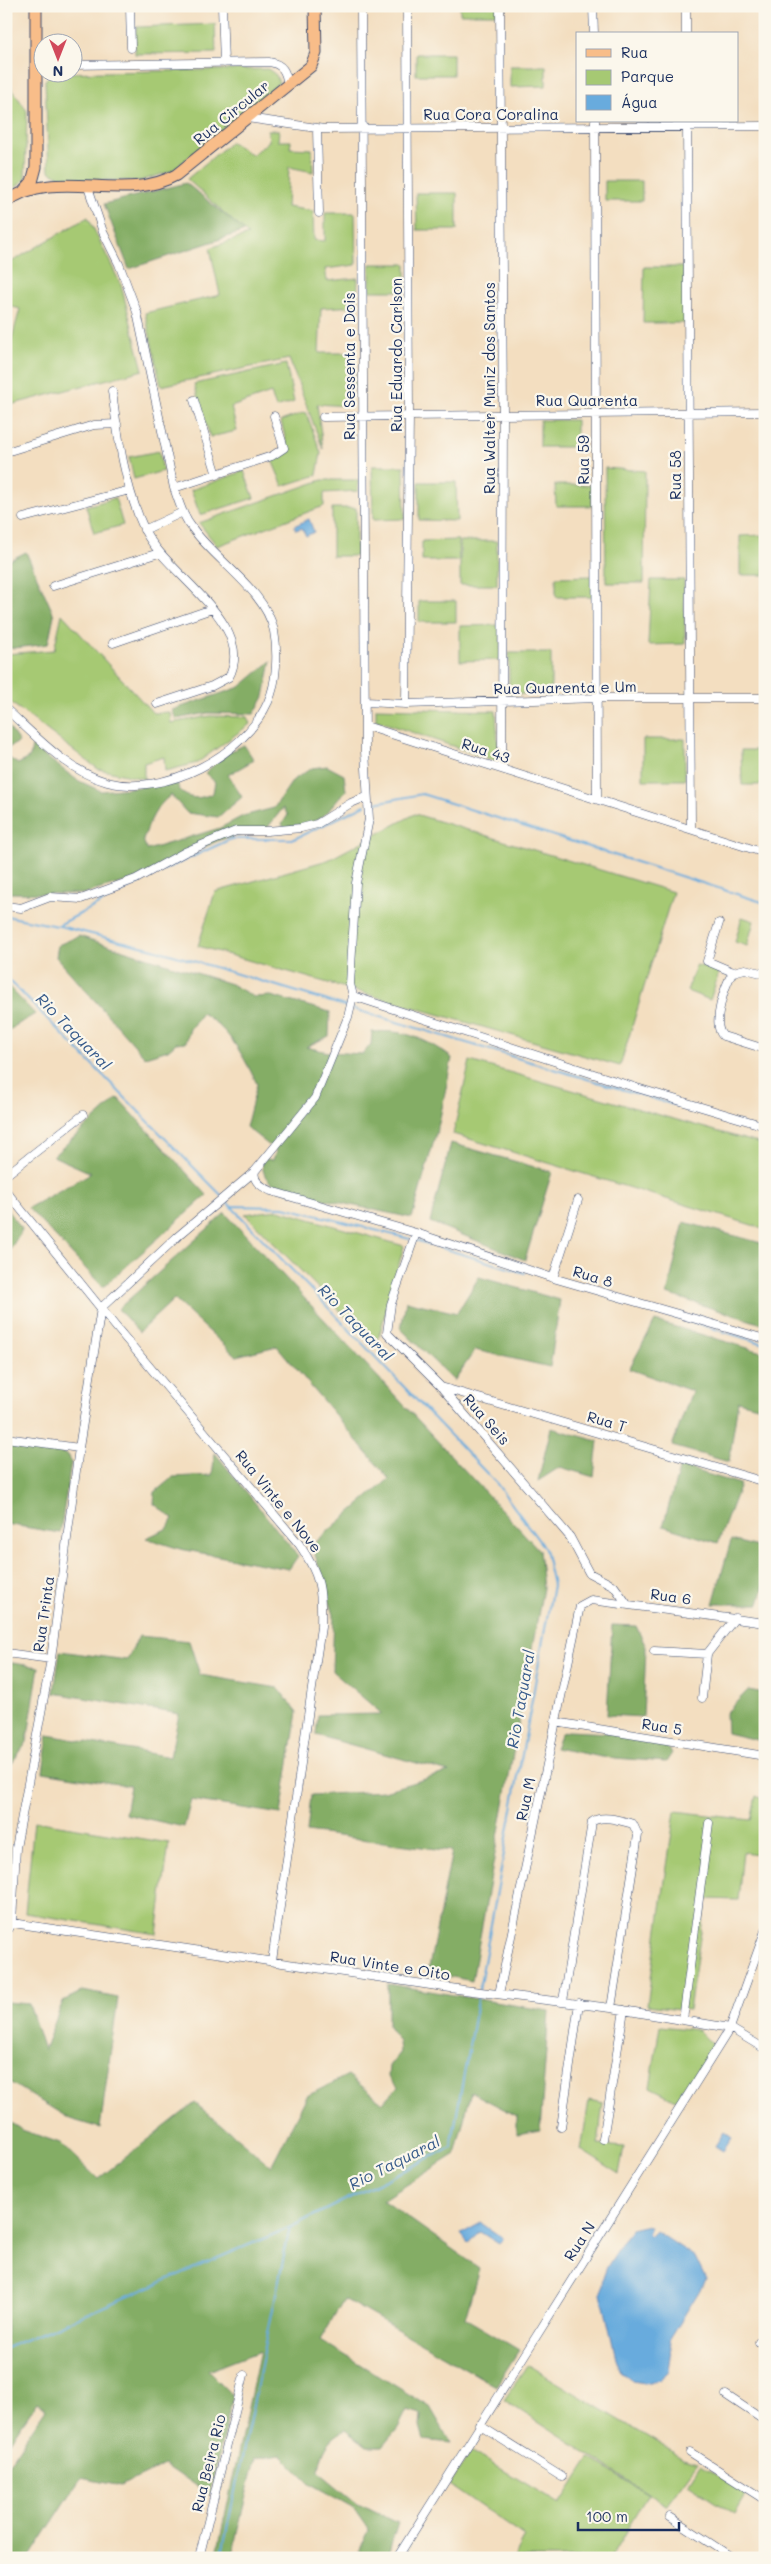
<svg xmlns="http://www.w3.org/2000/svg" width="771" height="2564" font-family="Mali,sans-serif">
  <rect width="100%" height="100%" fill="#fbf7ec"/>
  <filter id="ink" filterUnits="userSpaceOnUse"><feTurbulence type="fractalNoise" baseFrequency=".02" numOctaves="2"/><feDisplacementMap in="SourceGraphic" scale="10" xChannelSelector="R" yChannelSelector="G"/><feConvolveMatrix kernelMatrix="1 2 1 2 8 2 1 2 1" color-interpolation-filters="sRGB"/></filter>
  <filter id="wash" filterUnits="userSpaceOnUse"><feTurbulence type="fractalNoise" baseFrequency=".0096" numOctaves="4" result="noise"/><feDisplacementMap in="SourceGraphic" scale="20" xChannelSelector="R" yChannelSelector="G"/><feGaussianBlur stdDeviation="1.12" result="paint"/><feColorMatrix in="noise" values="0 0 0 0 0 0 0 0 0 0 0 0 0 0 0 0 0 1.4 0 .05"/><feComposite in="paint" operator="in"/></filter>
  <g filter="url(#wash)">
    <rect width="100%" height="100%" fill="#f3dec0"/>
    <path fill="#a6c973" stroke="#607c68" d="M460,6h37v8h-37z
      M215,24l1,29 -81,1 1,-27z
      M416,54h37v21h-37z
      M510,66h36v20l-36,1z
      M268,69l8,6 3,8 -107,88 -32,10 -76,-2 -15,-8 -4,-91 8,-7z
      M6,80l21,31 -2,68 -19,17z
      M268,130h11l-1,11h13l-1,7 22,1 1,23 -24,-5 -2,40 26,4 1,29 11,1v-28h30l1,52 -31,4 2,12 31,-3 -1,28 -36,2 -2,45h35l1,35 -10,-3 2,21 -30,-2 6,45 -34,-90 -128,27 -16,-73 75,-18 -10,-47 38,-13 -61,-56 44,-37 21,13 17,-14z
      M605,181h37v20h-37z
      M416,193h41v37h-40z
      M88,217l33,68 22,85 -137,36v-46l14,-51 -14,-4v-40z
      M370,264h36v27h-36z
      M644,267h40l1,56h-42z
      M286,364l8,38 -18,6 -5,-15 -40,14 6,24 -27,6 -16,-53z
      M306,412l15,41 -4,22 -34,11 -11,-26 17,-8 -8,-31z
      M540,420h36v27h-36z
      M159,451l4,20 -29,8 -5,-22z
      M372,466h32l1,53 -32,1z
      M605,468l40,3 -1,112h-38z
      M244,471l10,27 -54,17 -9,-25z
      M322,480h36v11l-34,2v13l-107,40 -18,-23z
      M419,482h37l1,39 -38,-1z
      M555,485h37v21h-36z
      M115,498l8,27 -29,8 -8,-27z
      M332,508h24v48h-24z
      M765,535v40h-25v-39z
      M458,540l1,21h-37v-20z
      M460,541h37v44h-37z
      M593,576v21h-37v-20z
      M651,580h33l1,64 -37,1z
      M419,601h37v21h-37z
      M62,614l91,99 17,-1 1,11 39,-7 37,1 3,7 -53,39 -32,8 -1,-14 -20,6v16l-46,-10 -92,-70v-45l48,-4z
      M501,625v35l-41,1v-35z
      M509,653h42v41h-42z
      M376,708l120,3 3,51 -123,-42z
      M643,739h42v41h-42z
      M741,750h24v35h-23z
      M415,814l258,78 -53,174 -422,-120 17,-54 113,-32z
      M742,917l12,4 -7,25 -12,-4z
      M696,965l24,5 -10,30 -23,-9z
      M470,1061l295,84v84l-312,-95z
      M278,1210l126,36 -28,101 -131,-133z
      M756,1796l9,4v55l-22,-3 -5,48 -32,-1 -17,111 -42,-5 28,-194 76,9z
      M34,1821l135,22 -12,91 -132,-21z
      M660,2026l38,4 16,16 -36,55 -28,-14z
      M589,2100l14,3 -5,42 26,2 -5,27 -38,-24z
      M528,2365l155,93 15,4 -32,43 -162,-105z
      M471,2451l89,53 30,-46 58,36 -38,64h-96l11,-21 -75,-52z
      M700,2465l47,29 -12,20 -47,-30z"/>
    <path fill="#84ad65" stroke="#506e62" d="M186,183l59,48 -116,38 -25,-65z
      M26,552l28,63 -6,29 -42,5v-87z
      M271,661l-7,36 -10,17 -46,-1 -32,6 -4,-9 68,-23z
      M6,723l13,19 -13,7z
      M244,745l10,15 -26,15 14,22 -24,20 -31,-4 -16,-18c-16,12 -21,26 -28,45l4,10 73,-22 23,-12 31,-8 19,-28 19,-12 15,-2 17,9 2,16c-11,8 -15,20 -24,26 -11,7 -26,9 -38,11l-2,-4 6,-9 -5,-7 -15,19 -49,13 -83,39 -53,15 -77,-1v-137l12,8 12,-7 2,-11 45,34 24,11 76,-8c5,18 23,17 36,10l2,-11 -10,-9 22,-20z
      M79,936l152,48 23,13 17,-1 59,16 -1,24 -23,11 22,5 35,2 8,-10 1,-12c33,-3 54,7 80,26l-13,65 -27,95 -131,-28c-16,-11 -17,-12 -20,-32l12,2 3,-9 -30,-24 11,-43c-14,-29 -27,-54 -55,-71l-12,16 -4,13 -10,1 -8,7 -23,7 -89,-100 2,-12z
      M6,984l29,30 -20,12 -9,8z
      M118,1098l89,97 -104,92 -75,-79 63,-35 -38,-17z
      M451,1143l101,29 -27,88 -95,-38z
      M6,1208l16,22 -16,26z
      M225,1213l314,337 4,38 -71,393 -44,-9 24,-121 -145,-19 4,-37 73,-4 65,-19 -133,-37 2,-20 64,-1 -50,-43 2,-56 -22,-70 77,-66 -112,-133 -41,10 -62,-57 -35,33 -21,-23z
      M684,1222l81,22v81l-98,-31z
      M479,1277l81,23 -10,67 -75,-17 -21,31 -53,-52 5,-28 51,12z
      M655,1321l110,32v55l-27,-7 -9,61 -57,-16 20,-55 -63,-22z
      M551,1428l47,13 -4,36 -34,-10 -22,14z
      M6,1445l54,7 9,4 2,7 -11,70 -54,-9z
      M215,1453l83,103 -9,13 -109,-20 -34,-11 22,-10 5,-10 -19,-14 1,-12 18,-15 39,-2z
      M680,1466l60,18 -22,59 -55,-17z
      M731,1540l34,9v33l-6,22h-46z
      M612,1625l24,1 10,21 -3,70 -36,-2z
      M139,1636l50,5 11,34 78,13 19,24 -16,102 -90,-14 -7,27 -59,-13 5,-28 -87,-14 5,-37 122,22 9,-43 -125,-21 6,-42 67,9z
      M6,1662l33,5 -12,75 -17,24 -4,1z
      M748,1690l17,3v49l-38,-9 -1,-20z
      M567,1731l44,2 26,7 26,2 9,11 -6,9 -64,-5 -47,-9 6,-15z
      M388,1984l161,27 -9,119 -23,4v-18l-46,-24 -16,62 -72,46 96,68 -14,50 54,32 -23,36 -152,-87 -24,41 110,67 21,36 -27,-3 -4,-14 1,-12 -14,-4 -9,18 -15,18h-16l-21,-16c-18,8 -25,22 -27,42l39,32 40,19 -11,35h-20l-8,-6 10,-23 -15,-21 -45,-25 -28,-28 -26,4 -24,99h-15l44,-207 -52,20 25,25 -24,99 -44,-30 -44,21 -40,-8 -52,80h-23v-91l40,-58 -9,-7 -31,45v-327l16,10 38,13 38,36 97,-76 76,63 36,-70 41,-21 35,28 15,-16 -10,-10 1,-11 11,-14 -1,-10 -11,-16z
      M83,1991l35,7 -18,130 -30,-9 -64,-39v-78l23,2 15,46 19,-49z"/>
    <path fill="#68abdd" stroke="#426d9e" d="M309,519l5,13 -8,4 -4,-8 -6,2 -2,-4z
      M724,2132l8,6 -9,13 -8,-5z
      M481,2223l23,16 -5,5 -19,-12 -12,11 -7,-9z
      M644,2226l7,1 -3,6 3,3 5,-5 39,26 11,23 -37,60 2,17 -2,14 -10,9 -14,3 -13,-2 -11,-9 -5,-14 -15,-65 2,-15 4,-11 24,-38z"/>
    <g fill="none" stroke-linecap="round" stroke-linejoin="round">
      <path stroke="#68abdd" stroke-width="2" d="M370,804l52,-10 343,109
        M6,916l51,10 100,-53 74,-34h63l71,-34
        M59,926l94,23 195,58
        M6,977l216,219
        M353,1009l412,123
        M225,1200l272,284 48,65 8,36 -74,405
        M232,1206l52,1 126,32
        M415,1240l110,33
        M628,1303l137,41
        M6,2348l285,-121 160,-80 27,-152
        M221,2558l69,-331"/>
    </g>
  </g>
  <g filter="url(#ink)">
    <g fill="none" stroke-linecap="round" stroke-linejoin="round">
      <g stroke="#3b496d" stroke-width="9">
        <path id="minor" d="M130,6l1,42
          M222,6l2,57
          M500,6l3,408 -1,355
          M593,6l1,28
          M686,6v28
          M72,65l197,-3c14,2 17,10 19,23
          M247,118l77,11 441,-3
          M595,121l2,678
          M687,121l4,708
          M317,128l2,85
          M112,391c6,47 13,97 33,140 21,43 112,93 84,146l-17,9 -55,18
          M194,400l23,75
          M323,417l442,-5
          M6,452l88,-27 23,-1
          M174,488l98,-32 12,-8 -10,-32
          M23,518l107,-28
          M144,530l39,-18
          M53,586l106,-33
          M113,643l99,-34
          M366,702l40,2 192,-6h167
          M406,704l3,-289 -2,-409
          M6,709c30,27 61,62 101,73 57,15 137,-26 161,-80 9,-19 10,-50 6,-71 -8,-40 -58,-70 -81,-102 -10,-12 -14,-27 -19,-41l-37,-176 -18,-48 -16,-32 -15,-45
          M366,726l399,127
          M6,906l15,2 29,-11 31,2 55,-20 49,-27 51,-21h31l34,-3 16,-4 34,-21 12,-5 5,5
          M719,923l-12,38 26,11
          M765,974l-20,-5 -12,3c-8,13 -22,53 -10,64l42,13
          M353,996l284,92 128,38
          M255,1171c-3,11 8,16 16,20l145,42 137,45 212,61
          M6,1175l77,-60
          M6,1191l110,136 183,217c22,32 23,46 22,83l-49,334
          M416,1233l-25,71 -4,29 54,54 129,150 19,36 25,13 13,18
          M553,1278l25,-78
          M441,1387l324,95
          M6,1438l73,10
          M654,1651l53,3 28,-36
          M6,1653l45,6
          M702,1698l5,-44
          M555,1722l210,34
          M6,1922l458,68 147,18 119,20 35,21
          M6,1932l6,-10 4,-74 35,-189 28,-211 22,-140 76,-71 78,-66 60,-73 33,-81 5,-21 -3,-12 6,-101 13,-64 -4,-68 -4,-745
          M499,1994l81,-388 11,-6 174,23
          M563,2001l29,-179c10,-8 30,-1 41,2l5,11 -27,173
          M683,2020l26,-197
          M561,2127l18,-124
          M603,2139l21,-129
          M759,2342l6,4
          M726,2395l39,26
          M479,2425l83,52
          M690,2452l75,48
          M670,2517l63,41
          M199,2558l45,-183
          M397,2558l333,-530 35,-97"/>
      </g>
      <g stroke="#3b496d" stroke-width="13">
        <path id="primary" d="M24,191l8,-9 4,-15v-161
          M6,202c50,-37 116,3 170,-27l135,-109 5,-13 -1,-47"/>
      </g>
      <use href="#minor" stroke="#fff" stroke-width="8"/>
      <use href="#primary" stroke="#f8bd89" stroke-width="11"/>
    </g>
  </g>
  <g text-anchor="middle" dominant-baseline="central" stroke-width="4.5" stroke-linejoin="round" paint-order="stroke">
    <g font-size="15" fill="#1b2f5e" stroke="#fbf7ec">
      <text transform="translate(231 112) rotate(-39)">Rua Circular</text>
      <text x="491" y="114">Rua Cora Coralina</text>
      <text transform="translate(396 355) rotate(-90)">Rua Eduardo Carlson</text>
      <text transform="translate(349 366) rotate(-90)">Rua Sessenta e Dois</text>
      <text transform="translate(489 388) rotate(-90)">Rua Walter Muniz dos Santos</text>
      <text x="587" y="400">Rua Quarenta</text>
      <text transform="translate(583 460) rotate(-90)">Rua 59</text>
      <text transform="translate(675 475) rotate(-90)">Rua 58</text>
      <text transform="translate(565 687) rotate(-1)">Rua Quarenta e Um</text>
      <text transform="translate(486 750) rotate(18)">Rua 43</text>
      <text transform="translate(593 1276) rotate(17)">Rua 8</text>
      <text transform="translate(487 1419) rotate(49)">Rua Seis</text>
      <text transform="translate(607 1421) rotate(16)">Rua T</text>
      <text transform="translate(279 1501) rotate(51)">Rua Vinte e Nove</text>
      <text transform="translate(671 1596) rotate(8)">Rua 6</text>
      <text transform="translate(43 1614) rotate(-82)">Rua Trinta</text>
      <text transform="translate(662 1726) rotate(9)">Rua 5</text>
      <text transform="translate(525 1799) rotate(-78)">Rua M</text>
      <text transform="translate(390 1965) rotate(9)">Rua Vinte e Oito</text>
      <text transform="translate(579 2241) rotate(-57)">Rua N</text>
      <text transform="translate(208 2463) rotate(-76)">Rua Beira Rio</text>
    </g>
    <g font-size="16" font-style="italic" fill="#365a8a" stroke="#fbf7ec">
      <text transform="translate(74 1031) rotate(46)">Rio Taquaral</text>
      <text transform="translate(356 1322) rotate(46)">Rio Taquaral</text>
      <text transform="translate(520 1699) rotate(-80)">Rio Taquaral</text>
      <text transform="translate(394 2162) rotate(-27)">Rio Taquaral</text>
    </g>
  </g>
  <rect width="771" height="2564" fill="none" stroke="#fbf7ec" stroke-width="25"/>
  <rect x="576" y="32" width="162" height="90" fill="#fbf7ec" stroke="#a1a7b3"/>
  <rect x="586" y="49" width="25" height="8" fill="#f8bd89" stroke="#a1a7b3"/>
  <text x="621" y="58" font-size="15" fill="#1b2f5e">Rua</text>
  <rect x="586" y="70" width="25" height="15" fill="#a6c973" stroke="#a1a7b3"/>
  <text x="621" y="82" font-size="15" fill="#1b2f5e">Parque</text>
  <rect x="586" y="95" width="25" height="15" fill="#68abdd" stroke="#a1a7b3"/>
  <text x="621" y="108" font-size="15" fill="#1b2f5e">Água</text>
  <g transform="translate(58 58) rotate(180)"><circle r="24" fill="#fbf7ec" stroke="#a1a7b3"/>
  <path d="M0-4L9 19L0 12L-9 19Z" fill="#d1495b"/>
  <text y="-8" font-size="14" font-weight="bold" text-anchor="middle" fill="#1b2f5e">N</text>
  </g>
  <path d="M578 2522v8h101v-8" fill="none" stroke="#1b2f5e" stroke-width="2.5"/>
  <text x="586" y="2522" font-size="15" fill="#1b2f5e" stroke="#fbf7ec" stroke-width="4" paint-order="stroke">100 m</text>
</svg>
